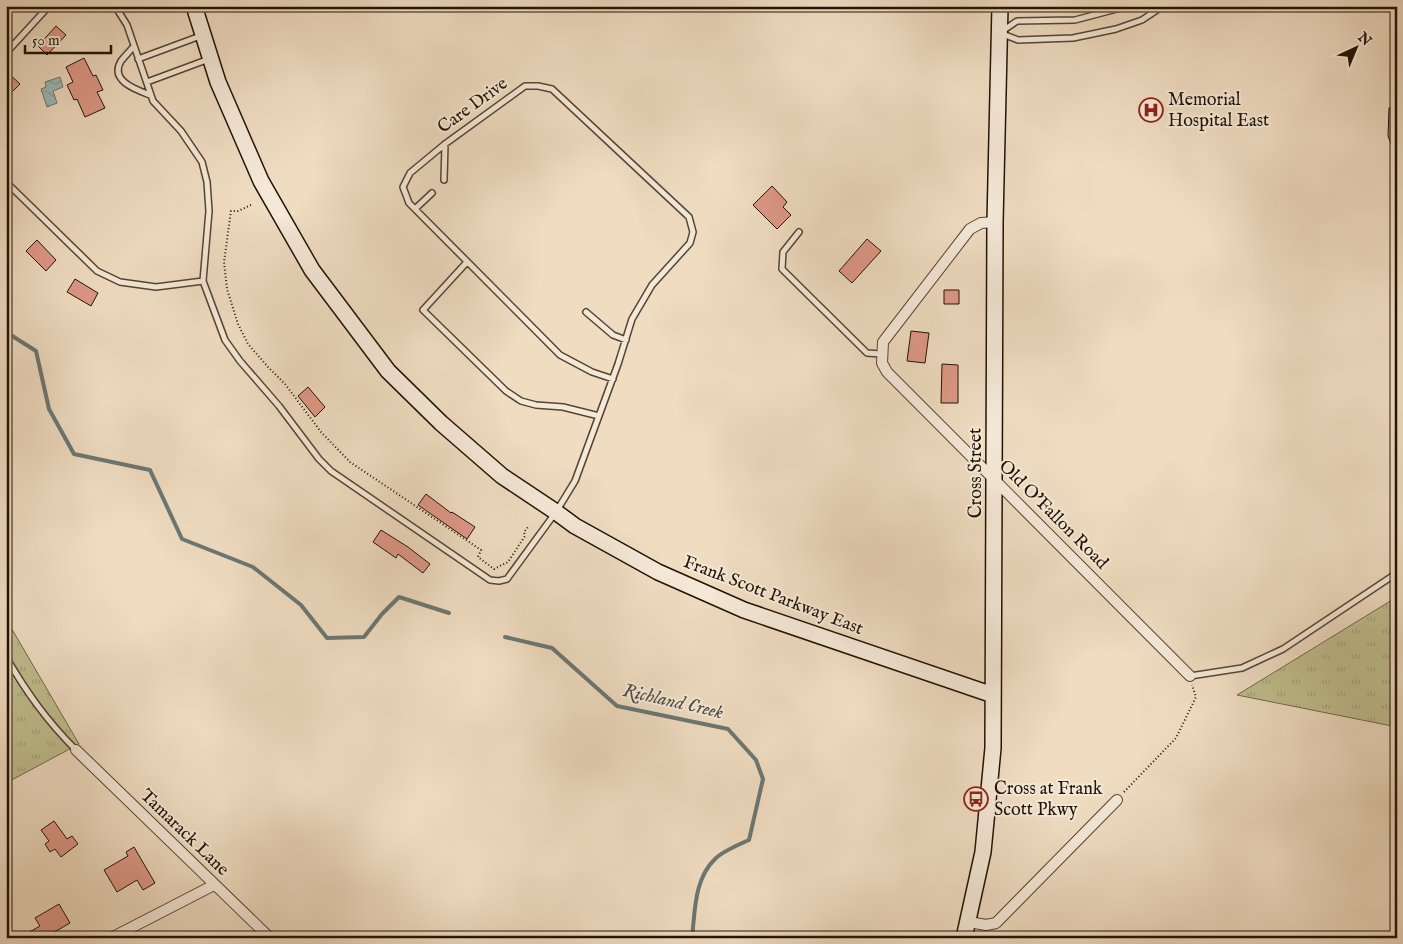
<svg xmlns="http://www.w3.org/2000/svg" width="1403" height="944" font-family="'IM FELL English',serif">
  <defs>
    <pattern id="grass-tufts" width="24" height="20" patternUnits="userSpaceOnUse" patternTransform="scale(1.25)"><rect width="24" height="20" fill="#c0be8e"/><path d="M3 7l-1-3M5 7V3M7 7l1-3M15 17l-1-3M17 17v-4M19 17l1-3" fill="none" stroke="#a5a279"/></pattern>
    <pattern id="water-waves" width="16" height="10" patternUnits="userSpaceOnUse" patternTransform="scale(1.25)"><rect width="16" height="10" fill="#9cbaba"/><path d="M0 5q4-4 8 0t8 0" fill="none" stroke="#869f9e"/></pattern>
  </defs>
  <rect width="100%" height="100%" fill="#efdcc1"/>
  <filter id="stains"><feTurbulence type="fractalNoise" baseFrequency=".004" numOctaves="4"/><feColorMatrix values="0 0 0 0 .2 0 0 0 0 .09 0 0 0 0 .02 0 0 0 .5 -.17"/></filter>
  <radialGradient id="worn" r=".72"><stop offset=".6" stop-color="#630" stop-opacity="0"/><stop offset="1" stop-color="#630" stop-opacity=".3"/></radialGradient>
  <path fill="url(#grass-tufts)" stroke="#70684a" d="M1397,597v130l-160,-32z
    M6,619l73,125 -73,39z"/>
  <path fill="url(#water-waves)" stroke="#6b7772" d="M60,77l3,10 -10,4 4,12 -10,4 -6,-18 5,-2 -1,-5z"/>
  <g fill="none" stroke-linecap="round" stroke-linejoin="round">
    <path stroke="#6b7772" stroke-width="4" d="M6,332l30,19 13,58 25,45 76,16 32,69 71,28 48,38 26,33 37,-1 18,-23 17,-17 50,16
      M505,637l47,11 65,58 111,23 28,31 7,19 -14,61c-11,5 -26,11 -34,19 -21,20 -20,53 -23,79"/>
  </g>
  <path fill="#de9887" stroke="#211305" d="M56,26l10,9 -19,20 -9,-9z
    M84,58l9,18 3,-1 7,15 -6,2 8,16 -20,9 -8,-18 -3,1 -7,-15 6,-3 -7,-15z
    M6,71l14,13 -14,14z
    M1389,108h8l-1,49 -8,-21z
    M772,186l15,16 -4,5 8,8 -14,14 -24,-24z
    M867,239l14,12 -29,32 -13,-12z
    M37,240l19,20 -10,11 -20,-20z
    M75,279l23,14 -7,13 -24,-14z
    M944,290h15v14h-15z
    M911,331l18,2 -4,30 -18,-2z
    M942,364l16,1v38h-17z
    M308,387l17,20 -10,10 -17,-21z
    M426,494l25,19 1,-1 23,15 -8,12 -49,-34z
    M381,530l27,17 22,17 -7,9 -25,-19 -2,4 -23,-16z
    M54,821l13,18 5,-3 6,8 -17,13 -6,-8 -5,3 -5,-8 4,-3 -8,-11z
    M134,847l21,36 -12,7 -6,-10 -20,12 -13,-22 24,-14 -2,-4z
    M59,904l11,19 -26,15h-25l21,-12 -5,-8z"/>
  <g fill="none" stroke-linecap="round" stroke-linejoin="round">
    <g stroke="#544534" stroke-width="8">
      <path id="lane" d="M115,6l12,19 26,76 28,30 21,31 5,20 2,29 -6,70 22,59 15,21 39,45 40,53 12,12 159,109 9,1 8,-2 49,-67 19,-31 43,-117 14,-45 20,-34 38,-42 3,-11 -4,-15 -137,-128 -14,-3h-13l-80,58 -35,29 -7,14 6,16 151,152 32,17 21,7
        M1396,6h1
        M1001,32l16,-11 58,-1 53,-14
        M1000,33l18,7 55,-2 43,-9 26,-9 21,-14
        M134,46c-4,5 -9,10 -13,15 -12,20 16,29 29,34
        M6,53l43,-47
        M138,59l65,-24
        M147,82l62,-23
        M444,180l1,-36
        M6,182l91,89 23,11 36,5 47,-6
        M415,209l17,-16
        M799,232l-16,20 -1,17 85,84 14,1
        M467,262l-44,48 83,81 15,10 15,4 27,2 36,9
        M586,312l27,23 13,5
        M6,657c21,36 41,64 70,93
        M1190,676l52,-8 41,-19 114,-76"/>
    </g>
    <g stroke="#544534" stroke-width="12">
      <path id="street" d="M995,222l-14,1 -11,6 -87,113 -1,21 5,9 303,304
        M76,750l194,188
        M969,922l17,3 10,-2 121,-123
        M111,938l103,-53"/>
    </g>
    <g stroke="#211305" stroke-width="18">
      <path id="secondary" d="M194,6l24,76 43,99 51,89 76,101 53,52 61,53 54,36 19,14 83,46 86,38 249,85
        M964,938l19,-86 10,-104 2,-526 5,-216"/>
    </g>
    <path stroke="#211305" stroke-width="2" stroke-dasharray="1 2.5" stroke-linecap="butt" d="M251,205l-13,6h-7l-7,51 3,27 11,35 10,20 20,23 17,17 36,48 29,30 131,88 -3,7 16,12 14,-7 17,-26 -1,-4 4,-5
      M1124,792l52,-54 20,-41 -4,-12"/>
    <use href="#lane" stroke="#f5e8d7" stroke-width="5"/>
    <use href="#street" stroke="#f5e8d7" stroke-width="10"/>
    <use href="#secondary" stroke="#f5e8d7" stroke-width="15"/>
  </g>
  <defs>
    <g id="hospital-ring" transform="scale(1.25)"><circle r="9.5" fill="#f5e8d7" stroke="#8f2418" stroke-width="1.5"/><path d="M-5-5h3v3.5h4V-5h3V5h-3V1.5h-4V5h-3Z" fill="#8f2418"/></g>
    <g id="bus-ring" transform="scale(1.25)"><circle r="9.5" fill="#f5e8d7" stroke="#8f2418" stroke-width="1.5"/><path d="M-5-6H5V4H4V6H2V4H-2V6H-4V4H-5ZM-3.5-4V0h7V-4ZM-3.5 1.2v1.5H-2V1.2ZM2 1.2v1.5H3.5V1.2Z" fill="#8f2418"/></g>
  </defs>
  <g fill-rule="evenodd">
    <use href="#hospital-ring" x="1151" y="110"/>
    <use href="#bus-ring" x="976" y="799"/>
  </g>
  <g text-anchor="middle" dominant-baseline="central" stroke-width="4" stroke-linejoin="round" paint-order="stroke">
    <g font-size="18" fill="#211305" stroke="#f5e8d7" text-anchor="start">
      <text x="1168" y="100">Memorial<tspan x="1168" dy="21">Hospital East</tspan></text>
      <text x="994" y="789">Cross at Frank<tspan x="994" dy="21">Scott Pkwy</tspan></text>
    </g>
    <g font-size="18" fill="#211305" stroke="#f5e8d7">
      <text transform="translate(473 106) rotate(-36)">Care Drive</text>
      <text transform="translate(976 473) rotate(-90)">Cross Street</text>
      <text transform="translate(1053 515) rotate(45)">Old O'Fallon Road</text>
      <text transform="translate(773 596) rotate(21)">Frank Scott Parkway East</text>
      <text transform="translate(184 833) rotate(44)">Tamarack Lane</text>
    </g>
    <g font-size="19" font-style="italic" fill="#4c4d44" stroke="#f5e8d7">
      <text transform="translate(673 702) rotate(13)">Richland Creek</text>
    </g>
  </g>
  <rect width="1403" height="944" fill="none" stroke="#efdcc1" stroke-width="25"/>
  <rect x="8" y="8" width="1388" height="929" fill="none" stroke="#211305" stroke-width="2.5"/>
  <rect x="12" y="12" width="1378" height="919" fill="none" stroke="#211305"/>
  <g transform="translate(1356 48) rotate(44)" stroke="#f5e8d7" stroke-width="4" paint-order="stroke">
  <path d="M0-4L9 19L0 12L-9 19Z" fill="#211305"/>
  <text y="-8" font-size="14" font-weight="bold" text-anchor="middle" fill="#211305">N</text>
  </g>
  <path d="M25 45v8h86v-8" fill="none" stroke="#211305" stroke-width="2.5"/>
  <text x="32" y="45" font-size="15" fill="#211305" stroke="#f5e8d7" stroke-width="4" paint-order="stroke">50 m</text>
  <rect width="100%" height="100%" filter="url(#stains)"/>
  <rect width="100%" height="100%" fill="url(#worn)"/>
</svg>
